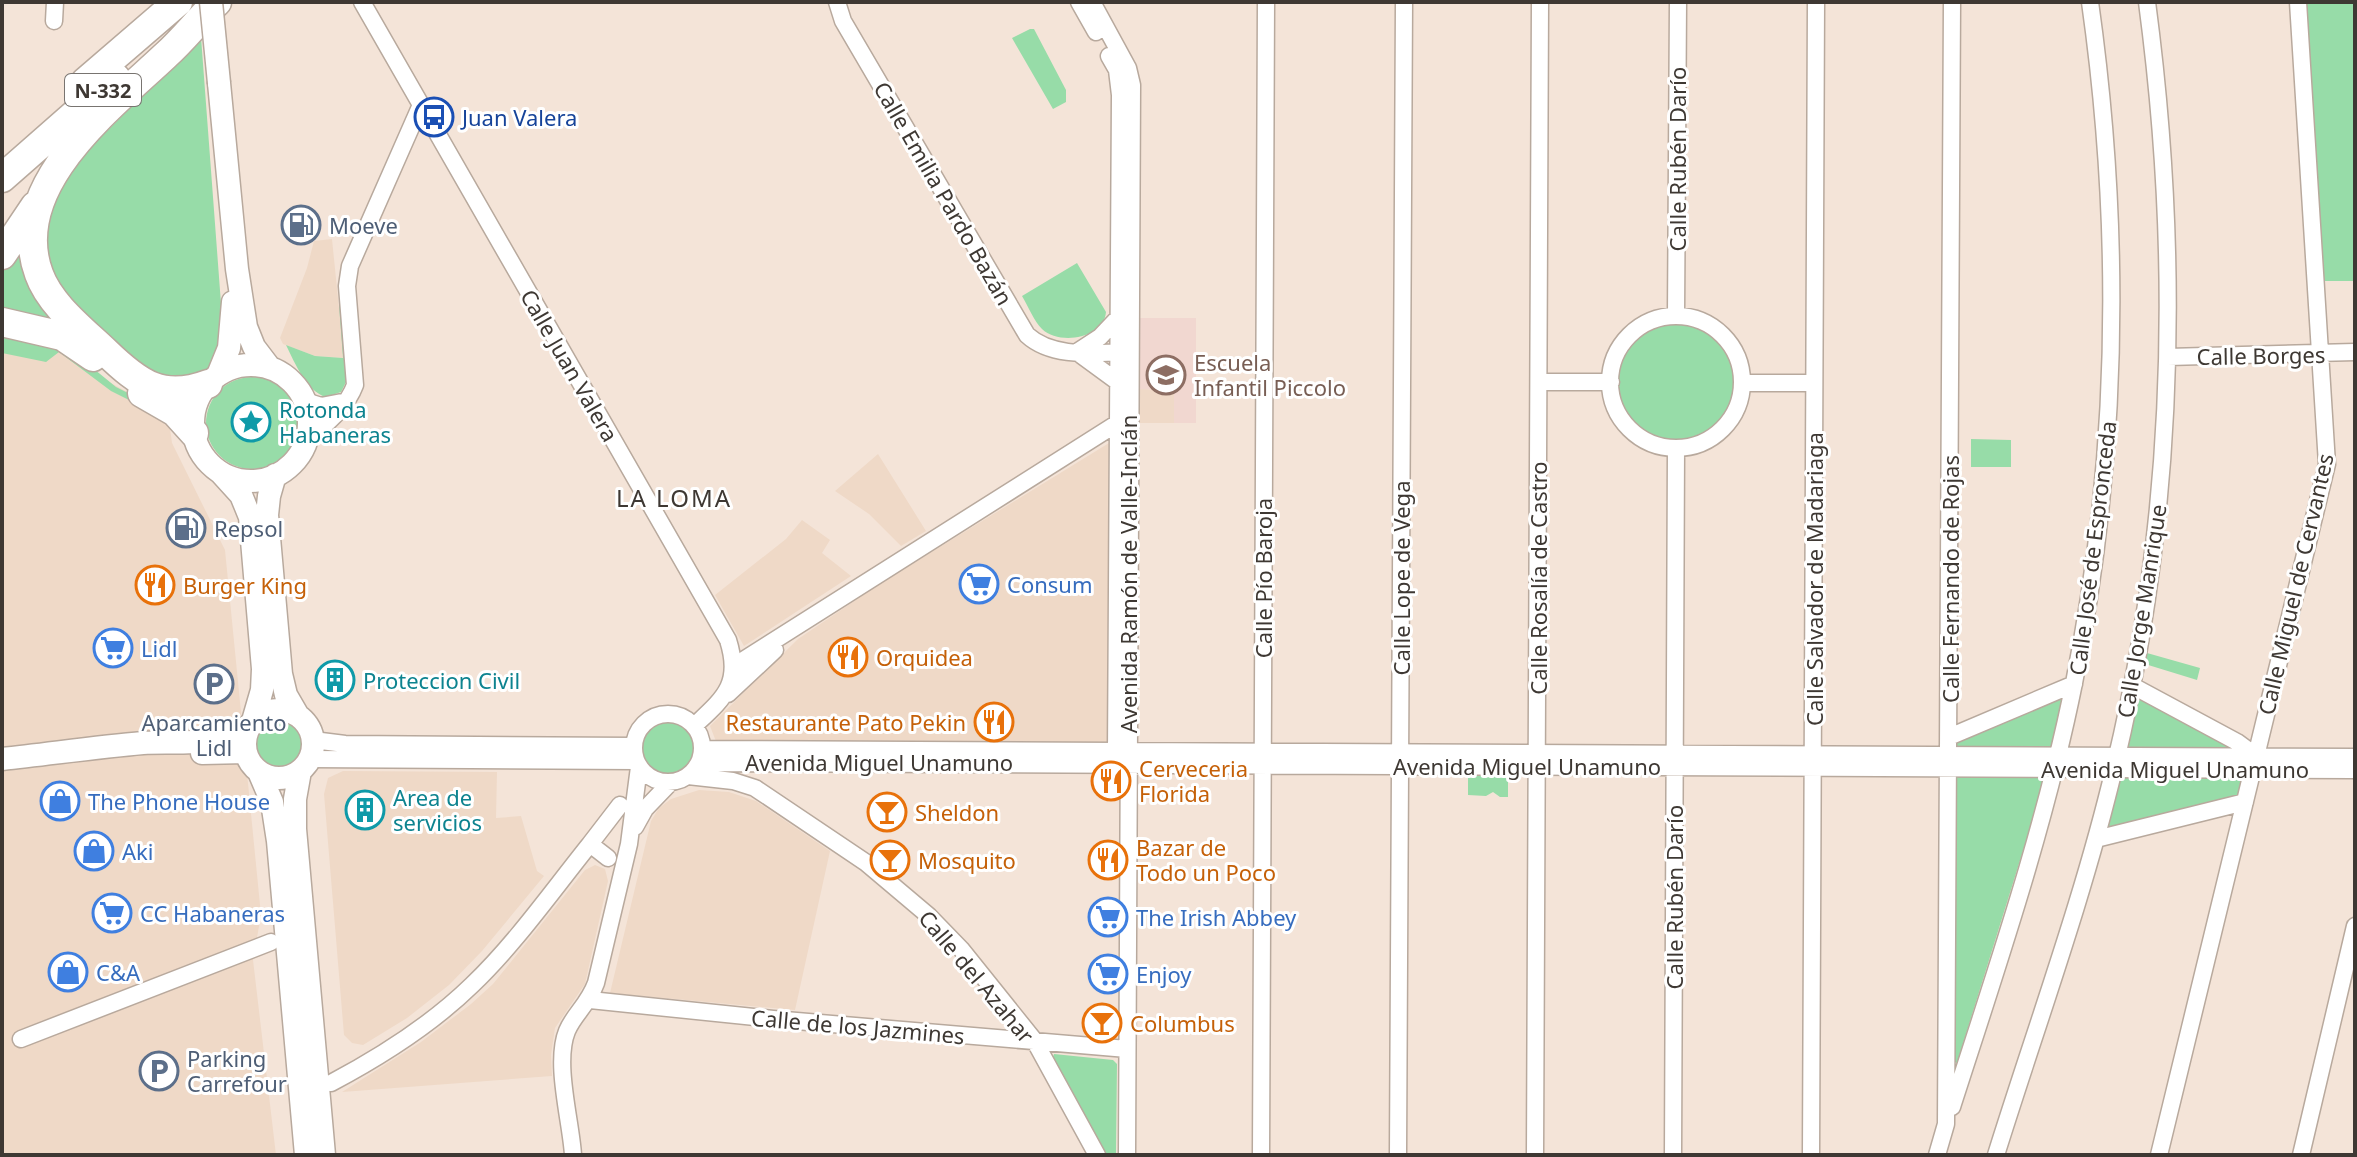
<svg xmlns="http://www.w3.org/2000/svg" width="2357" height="1157" font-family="'Noto Sans',sans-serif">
  <rect width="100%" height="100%" fill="#f4e4d8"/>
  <path fill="#efd9c7" d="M332,239l12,119 -29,-2 -32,-12 -3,-6 27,-70 7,-27z
    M2,331l76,25 29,25 41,22 21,18 3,22 53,107 36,365 -8,45 23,195h-274z
    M1137,389l37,1v33h-37z
    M1109,443l-2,300 -390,1 -7,-18 88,-87 80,-54z
    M878,454l48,77 -25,15 -32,-32 -34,-23z
    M802,520l28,20 -8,13 29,23 -107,70 -29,-51 71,-56z
    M343,771l154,1 -1,46 25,-2 16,55 7,5 -62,75 -33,34 -42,33 -44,27 -11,-2 -8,-8 -20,-241 4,-16z
    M699,790l30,2 27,9 74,50 -35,159 -185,-17 41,-172 8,-13 12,-9z
    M595,865l10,4 3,12 -23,103 -30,44 -4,27 1,21 -210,16 79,-50 50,-38 22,-20 92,-114z"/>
  <path fill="#f1d7d0" d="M1137,318h59v105h-22v-33l-37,-1z"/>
  <path fill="#97dca8" d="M2305,2h50v279h-32z
    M1030,29h4l32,61v12l-13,7 -41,-71z
    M201,37l21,280 -2,27 -7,19 -13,14 -46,3 -68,-65 -30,-35 -12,-35 5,-39 30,-47z
    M22,239l41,83 -61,-7v-49z
    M1077,263l29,49c-2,26 -46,34 -64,17 -8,-8 -14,-23 -20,-33z
    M339,305h2l5,77 -5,10 -15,5c-20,-6 -31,-34 -40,-52l29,11 28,2z
    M1618 382a58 58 0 1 1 116 0a58 58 0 1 1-116 0Z
    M2,331l76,25 38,31 32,16 7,10 -44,-22 -52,-39 -13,10 -44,-9z
    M206 423a46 46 0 1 1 92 0a46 46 0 1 1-92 0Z
    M1971,439l40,1v27h-40z
    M2147,653l53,15 -3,12 -52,-16z
    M2138,697l95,51 1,1 -106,1 -3,-4 10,-47z
    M2060,698l3,2 -10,48h-97l2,-9z
    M252 744a26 26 0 1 1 52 0a26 26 0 1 1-52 0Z
    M642 748a26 26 0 1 1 52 0a26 26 0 1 1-52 0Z
    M1468,774l40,1v22h-8l-7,-5 -7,4 -18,-1z
    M2044,774l2,3 -89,286 -2,-1 1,-287z
    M2118,775l126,1 -5,20 -133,34z
    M1054,1054l59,6 4,4 -1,91h-9l-54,-98z"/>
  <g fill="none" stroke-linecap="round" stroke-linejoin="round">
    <g stroke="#b8a99d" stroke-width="19">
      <path id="street" d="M362,2l366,638c14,44 -4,58 -34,86
        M837,2l6,19 184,314c25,23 66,18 98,17
        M1079,2l17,30
        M1092,2l36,66 4,17 -5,1070
        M54,21l1,-19
        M1109,56l8,14 3,25 -4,657
        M1676,316l2,-314
        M1610 382a66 66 0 1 1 132 0a66 66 0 1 1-132 0Z
        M1077,352l23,-15 17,-18
        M1077,352l41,30
        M2168,357l187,-5
        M1539,382h72
        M1742,383h72
        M305,401l16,5 26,-5
        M306,442c18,-17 40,-33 49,-57l-8,-99 3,-20 70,-159
        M734,666l390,-247
        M2131,685l106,57 19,14
        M728,694l47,-44
        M634 748a34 34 0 1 1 68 0a34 34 0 1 1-68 0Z
        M1949,737l125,-53
        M313,740l32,4 289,2
        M702,749l1653,8
        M310,759l326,2
        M699,763l1656,7
        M688,776l45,5 22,7 110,74 64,54 32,33 73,91 63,115
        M635,827l10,-18 26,-27
        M2096,839l149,-37
        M590,844l30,-39
        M590,1000l183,19 354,30
        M21,1039l250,-97
        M331,1083c51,-27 100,-58 141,-98 43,-41 81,-95 118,-141l18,14
        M1952,1107c45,-140 93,-280 122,-424 45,-226 48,-454 16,-681
        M573,1155c-2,-34 -19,-92 -6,-124 7,-17 21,-26 29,-48l33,-139 10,-77
        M1261,1155l5,-1153
        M1398,1155l6,-1153
        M1535,1155l5,-1153
        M1673,1155l3,-707
        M1811,1155l5,-1153
        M1937,1155l9,-31 6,-1122
        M1996,1155c40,-128 87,-256 118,-386 61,-252 67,-511 33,-767
        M2159,1155l168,-691 -29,-462
        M2301,1155l54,-229"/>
    </g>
    <g stroke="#b8a99d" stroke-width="25">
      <path id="secondary" d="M219,83l18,186 9,58 8,20 16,21
        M193 423a58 58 0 1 1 116 0a58 58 0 1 1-116 0Z
        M218,375l11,-27 4,-46
        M221,473l20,22 9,22 13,152 -1,21 -9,31
        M275,475l-6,21 -2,19 14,159 5,21 11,19
        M245 744a34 34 0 1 1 68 0a34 34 0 1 1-68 0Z
        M202,753l44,-1
        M2,759c47,-5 94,-12 141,-16 37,-2 75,5 107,-18
        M300,771l-5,28v30l29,326
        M259,772l13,30 6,39 28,314"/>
    </g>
    <g stroke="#b8a99d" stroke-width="31">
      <path id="highway" d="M85,82l93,-80
        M2,178l114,-100
        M2,255l33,-49
        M2,322l60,14 31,21
        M208,384c-45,17 -69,0 -102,-32 -23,-22 -56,-47 -67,-78 -33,-88 72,-167 127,-219 18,-16 33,-36 51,-53
        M142,393l33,19 19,21"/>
    </g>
    <use href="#street" stroke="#fff" stroke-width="16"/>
    <use href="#secondary" stroke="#fff" stroke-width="22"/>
    <use href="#highway" stroke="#fff" stroke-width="28"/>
    <g stroke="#b8a99d" stroke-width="25" stroke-linecap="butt">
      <path id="secondary-bridge" d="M211,2l8,81"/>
    </g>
    <use href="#secondary-bridge" stroke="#fff" stroke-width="22"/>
  </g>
  <defs>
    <g id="bus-ring" transform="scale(2)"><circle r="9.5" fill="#fff" stroke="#1a4fb4" stroke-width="1.5"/><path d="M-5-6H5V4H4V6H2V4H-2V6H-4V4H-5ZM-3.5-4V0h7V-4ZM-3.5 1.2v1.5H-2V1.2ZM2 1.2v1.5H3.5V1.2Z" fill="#1a4fb4"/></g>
    <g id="fuel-ring" transform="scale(2)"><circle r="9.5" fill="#fff" stroke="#5c6f8a" stroke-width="1.5"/><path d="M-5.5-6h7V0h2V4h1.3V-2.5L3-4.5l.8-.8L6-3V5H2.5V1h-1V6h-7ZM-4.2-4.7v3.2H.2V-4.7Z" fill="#5c6f8a"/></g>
    <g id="school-ring" transform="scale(2)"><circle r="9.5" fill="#fff" stroke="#8d6e63" stroke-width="1.5"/><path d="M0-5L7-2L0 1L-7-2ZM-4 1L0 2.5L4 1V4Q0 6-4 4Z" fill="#8d6e63"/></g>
    <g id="sight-ring" transform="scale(2)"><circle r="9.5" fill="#fff" stroke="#0f9aa8" stroke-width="1.5"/><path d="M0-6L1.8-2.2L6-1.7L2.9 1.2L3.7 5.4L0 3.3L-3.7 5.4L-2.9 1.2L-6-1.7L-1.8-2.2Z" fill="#0f9aa8"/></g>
    <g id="supermarket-ring" transform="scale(2)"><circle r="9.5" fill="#fff" stroke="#3f7fe0" stroke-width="1.5"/><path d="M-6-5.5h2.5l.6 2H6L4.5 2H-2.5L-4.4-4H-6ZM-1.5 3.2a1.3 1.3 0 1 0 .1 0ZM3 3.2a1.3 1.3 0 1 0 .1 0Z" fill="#3f7fe0"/></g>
    <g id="restaurant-ring" transform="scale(2)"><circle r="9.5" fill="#fff" stroke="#e8710a" stroke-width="1.5"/><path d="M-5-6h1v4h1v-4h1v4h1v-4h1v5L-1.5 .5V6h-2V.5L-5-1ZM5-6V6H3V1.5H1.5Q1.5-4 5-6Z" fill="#e8710a"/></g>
    <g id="building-ring" transform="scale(2)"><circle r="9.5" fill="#fff" stroke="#0f9aa8" stroke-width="1.5"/><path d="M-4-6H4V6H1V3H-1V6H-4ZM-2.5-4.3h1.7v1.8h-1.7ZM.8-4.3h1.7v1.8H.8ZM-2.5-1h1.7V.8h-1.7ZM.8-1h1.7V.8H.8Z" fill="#0f9aa8"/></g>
    <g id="parking-ring" transform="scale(2)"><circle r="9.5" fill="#fff" stroke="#5c6f8a" stroke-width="1.5"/><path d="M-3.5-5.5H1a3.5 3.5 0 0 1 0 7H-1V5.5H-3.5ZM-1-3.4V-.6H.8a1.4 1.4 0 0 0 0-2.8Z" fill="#5c6f8a"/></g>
    <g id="shop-ring" transform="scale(2)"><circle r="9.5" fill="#fff" stroke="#3f7fe0" stroke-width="1.5"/><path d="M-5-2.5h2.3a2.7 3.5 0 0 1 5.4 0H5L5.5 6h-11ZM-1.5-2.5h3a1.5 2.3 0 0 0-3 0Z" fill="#3f7fe0"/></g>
    <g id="bar-ring" transform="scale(2)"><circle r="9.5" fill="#fff" stroke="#e8710a" stroke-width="1.5"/><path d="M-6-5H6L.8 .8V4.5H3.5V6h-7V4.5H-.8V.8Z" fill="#e8710a"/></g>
  </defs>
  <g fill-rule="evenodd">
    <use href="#bus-ring" x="434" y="117"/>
    <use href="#fuel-ring" x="301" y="225"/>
    <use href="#school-ring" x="1166" y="375"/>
    <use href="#sight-ring" x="251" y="422"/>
    <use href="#fuel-ring" x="186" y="528"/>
    <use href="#supermarket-ring" x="979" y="584"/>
    <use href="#restaurant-ring" x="155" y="585"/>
    <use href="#supermarket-ring" x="113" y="648"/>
    <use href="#restaurant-ring" x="848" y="657"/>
    <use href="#building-ring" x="335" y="680"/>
    <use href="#parking-ring" x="214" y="684"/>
    <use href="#restaurant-ring" x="994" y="722"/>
    <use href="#restaurant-ring" x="1111" y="781"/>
    <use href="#shop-ring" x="60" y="801"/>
    <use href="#building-ring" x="365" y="810"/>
    <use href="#bar-ring" x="887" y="812"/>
    <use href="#shop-ring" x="94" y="851"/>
    <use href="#bar-ring" x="890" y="860"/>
    <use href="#restaurant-ring" x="1108" y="860"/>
    <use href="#supermarket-ring" x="112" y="913"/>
    <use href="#supermarket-ring" x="1108" y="917"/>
    <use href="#shop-ring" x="68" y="972"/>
    <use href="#supermarket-ring" x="1108" y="974"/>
    <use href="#bar-ring" x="1102" y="1023"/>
    <use href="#parking-ring" x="159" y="1071"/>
  </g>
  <g text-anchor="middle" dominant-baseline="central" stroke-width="6" stroke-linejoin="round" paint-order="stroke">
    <rect fill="#fff" stroke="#787470" stroke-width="2" x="65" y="74" width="76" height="32" rx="6"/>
    <g font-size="20" font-weight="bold" fill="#3e3833">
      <text x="103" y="90">N-332</text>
    </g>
    <g font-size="22" fill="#164399" stroke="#fff" text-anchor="start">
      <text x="462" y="117">Juan Valera</text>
    </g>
    <g font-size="22" fill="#3e3833" stroke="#fff">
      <text transform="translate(1677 159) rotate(-90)">Calle Rubén Darío</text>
      <text transform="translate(944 193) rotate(60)">Calle Emilia Pardo Bazán</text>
      <text transform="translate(2261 355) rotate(-1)">Calle Borges</text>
      <text transform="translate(570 365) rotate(60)">Calle Juan Valera</text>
      <text transform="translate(2092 548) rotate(-83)">Calle José de Espronceda</text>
      <text transform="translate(1128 574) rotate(-90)">Avenida Ramón de Valle-Inclán</text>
      <text transform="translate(1263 578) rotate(-90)">Calle Pío Baroja</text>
      <text transform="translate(1401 578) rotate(-90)">Calle Lope de Vega</text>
      <text transform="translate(1538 578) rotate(-90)">Calle Rosalía de Castro</text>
      <text transform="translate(1814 579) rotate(-90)">Calle Salvador de Madariaga</text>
      <text transform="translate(1950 579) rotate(-90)">Calle Fernando de Rojas</text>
      <text transform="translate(2295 584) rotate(-77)">Calle Miguel de Cervantes</text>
      <text transform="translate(2141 611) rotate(-81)">Calle Jorge Manrique</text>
      <text x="879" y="762">Avenida Miguel Unamuno</text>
      <text x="1527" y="766">Avenida Miguel Unamuno</text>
      <text x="2175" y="769">Avenida Miguel Unamuno</text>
      <text transform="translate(1674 897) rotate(-90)">Calle Rubén Darío</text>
      <text transform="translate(977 976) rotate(50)">Calle del Azahar</text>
      <text transform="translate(858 1026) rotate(5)">Calle de los Jazmines</text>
    </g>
    <g font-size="22" fill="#4e5e75" stroke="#fff" text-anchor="start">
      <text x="329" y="225">Moeve</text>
      <text x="214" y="528">Repsol</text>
      <text x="214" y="722" text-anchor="middle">Aparcamiento<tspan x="214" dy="25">Lidl</tspan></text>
      <text x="187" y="1058">Parking<tspan x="187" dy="25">Carrefour</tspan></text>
    </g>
    <g font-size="22" fill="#785e54" stroke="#fff" text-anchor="start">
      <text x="1194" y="362">Escuela<tspan x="1194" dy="25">Infantil Piccolo</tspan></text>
    </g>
    <g font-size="22" fill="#0d838f" stroke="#fff" text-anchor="start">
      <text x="279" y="409">Rotonda<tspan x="279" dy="25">Habaneras</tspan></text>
      <text x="363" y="680">Proteccion Civil</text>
      <text x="393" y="797">Area de<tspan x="393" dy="25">servicios</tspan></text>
    </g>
    <g font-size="22" fill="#366cbe" stroke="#fff" text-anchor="start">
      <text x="1007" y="584">Consum</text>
      <text x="141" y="648">Lidl</text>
      <text x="88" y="801">The Phone House</text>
      <text x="122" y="851">Aki</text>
      <text x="140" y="913">CC Habaneras</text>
      <text x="1136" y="917">The Irish Abbey</text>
      <text x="96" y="972">C&amp;A</text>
      <text x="1136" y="974">Enjoy</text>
    </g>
    <g font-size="22" fill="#c56008" stroke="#fff" text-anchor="start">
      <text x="183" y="585">Burger King</text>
      <text x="876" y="657">Orquidea</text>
      <text x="966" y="722" text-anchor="end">Restaurante Pato Pekin</text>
      <text x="1139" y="768">Cerveceria<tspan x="1139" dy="25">Florida</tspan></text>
      <text x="915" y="812">Sheldon</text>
      <text x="1136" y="847">Bazar de<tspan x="1136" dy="25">Todo un Poco</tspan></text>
      <text x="918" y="860">Mosquito</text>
      <text x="1130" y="1023">Columbus</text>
    </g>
    <g font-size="24" letter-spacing="2" fill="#3e3833" stroke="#fff">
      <text x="674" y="497">LA LOMA</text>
    </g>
  </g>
  <rect width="2357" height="1157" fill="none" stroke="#3e3833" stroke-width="8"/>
</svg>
